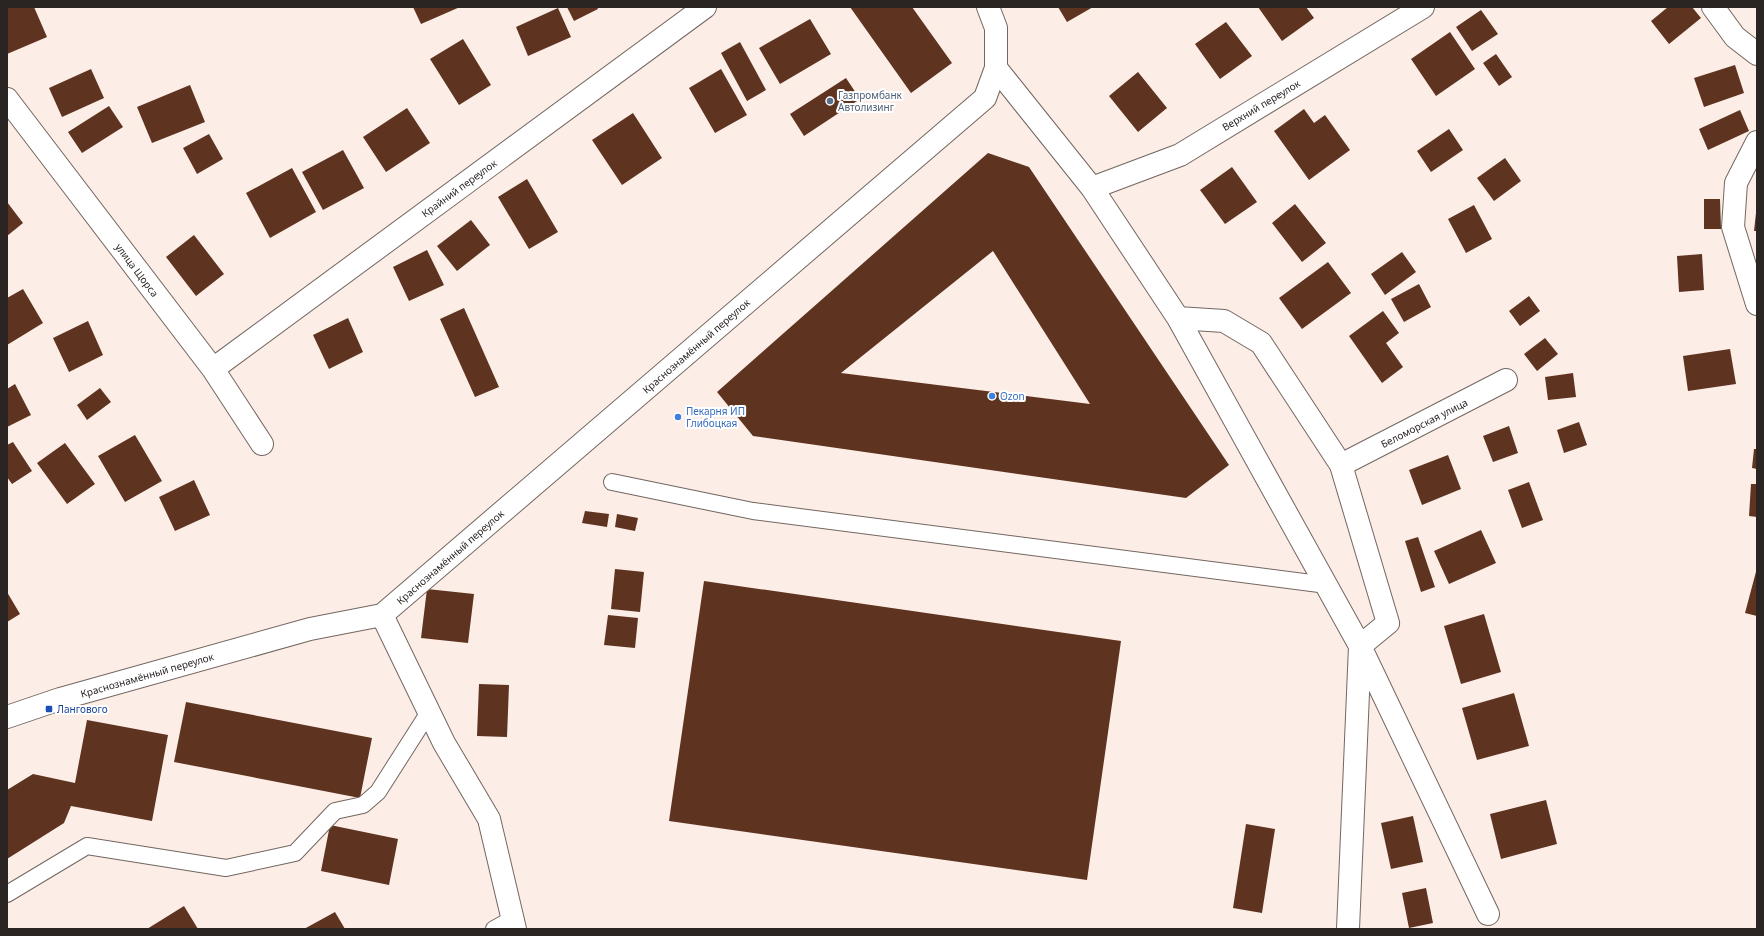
<svg xmlns="http://www.w3.org/2000/svg" width="1764" height="936" font-family="'Noto Sans',sans-serif">
  <rect width="100%" height="100%" fill="#fcede7"/>
  <path fill="#5e331f" fill-rule="evenodd" d="M7,7h27l13,30 -40,17z
    M413,7h47l-39,17z
    M567,7h30l1,2 -24,12z
    M850,7h62l40,56 -41,30z
    M1058,7h35l-26,15z
    M1258,7h48l8,11 -32,23z
    M1668,7h24l9,11 -32,26 -18,-23z
    M558,8l13,29 -43,19 -12,-29z
    M1481,10l17,24 -26,17 -16,-24z
    M810,19l21,35 -51,30 -21,-36z
    M1226,22l26,34 -32,23 -25,-35z
    M1450,32l25,37 -39,27 -25,-37z
    M463,39l28,46 -32,20 -29,-46z
    M740,42l26,48 -19,11 -26,-48z
    M1496,54l16,23 -13,9 -16,-23z
    M1735,65l9,28 -40,14 -10,-29z
    M91,69l13,29 -42,19 -13,-29z
    M721,69l26,46 -32,18 -26,-45z
    M1138,72l29,36 -29,24 -29,-36z
    M846,78l14,21 -56,37 -14,-22z
    M190,85l15,37 -53,21 -15,-36z
    M109,106l14,21 -41,26 -14,-21z
    M407,108l23,35 -44,29 -23,-35z
    M1304,109l10,14 11,-8 25,35 -41,30 -35,-49z
    M1740,110l9,21 -41,19 -9,-21z
    M633,113l29,45 -40,27 -30,-45z
    M1449,129l14,21 -32,22 -14,-21z
    M209,134l14,25 -26,15 -14,-26z
    M343,150l21,38 -41,22 -21,-38z
    M988,153l41,14 200,298 -43,33 -433,-62 -36,-44zM993,251l97,153 -249,-31z
    M1505,158l16,23 -27,20 -17,-23z
    M1232,167l25,35 -32,22 -25,-34z
    M292,168l24,44 -46,26 -24,-45z
    M527,179l31,53 -29,17 -31,-52z
    M1704,199h16l1,30h-17z
    M7,202l16,21 -16,13z
    M1295,204l31,39 -24,19 -30,-39z
    M1474,205l18,34 -26,14 -18,-34z
    M1756,213h1v18h-3z
    M471,220l19,25 -33,26 -20,-25z
    M194,235l30,39 -28,22 -30,-39z
    M427,250l17,35 -35,16 -16,-34z
    M1402,252l14,20 -31,23 -14,-21z
    M1702,254l2,36 -25,2 -2,-36z
    M1328,262l23,31 -49,36 -23,-31z
    M1419,284l12,23 -27,15 -13,-23z
    M23,289l20,34 -36,22v-47z
    M1529,296l11,15 -20,15 -11,-15z
    M464,308l35,79 -24,10 -35,-78z
    M1383,311l16,22 -13,10 17,24 -21,16 -33,-47z
    M348,318l15,34 -34,17 -16,-34z
    M88,321l15,34 -34,17 -16,-34z
    M1545,338l13,16 -21,17 -13,-17z
    M1730,349l6,35 -48,7 -5,-35z
    M1573,373l3,24 -28,3 -3,-23z
    M15,384l16,31 -24,12v-38z
    M100,388l11,14 -24,18 -10,-15z
    M1579,422l8,23 -23,8 -7,-23z
    M1509,426l9,27 -25,9 -10,-26z
    M135,435l27,46 -37,21 -27,-46z
    M13,442l19,29 -20,13 -5,-7v-32z
    M65,443l30,41 -28,20 -30,-41z
    M1754,449h3v20l-5,-1z
    M1448,455l13,34 -39,16 -13,-35z
    M194,480l16,35 -35,16 -16,-34z
    M1529,482l14,38 -21,8 -14,-38z
    M1751,484h6v33l-8,-1z
    M585,511l24,3 -2,13 -25,-4z
    M617,514l21,4 -3,13 -20,-4z
    M1481,530l15,33 -47,21 -15,-33z
    M1418,537l17,50 -14,5 -16,-51z
    M1757,568v48l-12,-3z
    M615,569l29,3 -4,40 -29,-3z
    M704,581l417,60 -34,239 -418,-59z
    M427,589l47,5 -6,49 -47,-5z
    M7,592l13,22 -13,8z
    M1484,614l17,58 -40,12 -17,-58z
    M608,615l30,3 -3,30 -31,-3z
    M479,684l30,1 -2,52 -30,-1z
    M1514,693l15,53 -52,14 -15,-52z
    M186,702l186,36 -12,60 -186,-36z
    M87,720l81,15 -16,86 -81,-15 -7,17 -57,36v-69l26,-16 42,9z
    M1546,800l11,44 -56,15 -11,-45z
    M1413,816l10,46 -32,7 -10,-46z
    M1246,824l29,5 -13,84 -29,-5z
    M330,825l68,14 -9,46 -68,-14z
    M1426,888l7,35 -24,5 -7,-35z
    M184,906l14,23h-51z
    M335,912l10,17h-41z"/>
  <g fill="none" stroke-linecap="round" stroke-linejoin="round">
    <g stroke="#736660" stroke-width="18">
      <path id="lane" d="M612,482l141,29 574,74
        M7,894l80,-48 139,22 69,-15 40,-42 28,-6 15,-13 51,-80
        M494,929l18,-10"/>
    </g>
    <g stroke="#736660" stroke-width="24">
      <path id="street" d="M1713,7l22,30 22,17
        M996,68l96,120 86,130 182,328 -12,283
        M7,99l206,270 49,75
        M1757,142l-21,41 -3,44 24,77
        M1092,188l88,-33 243,-148
        M1178,318l46,3 37,22 80,122 47,158 -28,23 128,268
        M213,369l492,-362
        M1341,465l165,-85
        M382,615l62,128 45,76 26,110"/>
    </g>
    <g stroke="#736660" stroke-width="24">
      <path id="secondary" d="M7,717l53,-18 250,-70 72,-14 603,-517 11,-30v-40l-8,-21"/>
    </g>
    <use href="#lane" stroke="#fff" stroke-width="16"/>
    <use href="#street" stroke="#fff" stroke-width="22"/>
    <use href="#secondary" stroke="#fff" stroke-width="22"/>
  </g>
  <circle fill="#5c6f8a" stroke="#fff" stroke-width="1.5" cx="830" cy="101" r="4"/>
  <g fill="#3f7fe0" stroke="#fff" stroke-width="1.5">
    <circle cx="992" cy="396" r="4"/>
    <circle cx="678" cy="417" r="4"/>
  </g>
  <rect fill="#1a4fb4" stroke="#fff" stroke-width="1.5" x="45" y="705" width="8" height="8" rx="2"/>
  <g text-anchor="middle" dominant-baseline="central" stroke-width="4" stroke-linejoin="round" paint-order="stroke">
    <g font-size="10" fill="#4e5e75" stroke="#fff" text-anchor="start">
      <text x="838" y="95">Газпромбанк<tspan x="838" dy="12">Автолизинг</tspan></text>
    </g>
    <g font-size="10" fill="#2a2523" stroke="#fff">
      <text transform="translate(1261 105) rotate(-31)">Верхний переулок</text>
      <text transform="translate(459 188) rotate(-36)">Крайний переулок</text>
      <text transform="translate(137 270) rotate(53)">улица Щорса</text>
      <text transform="translate(696 346) rotate(-41)">Краснознамённый переулок</text>
      <text transform="translate(1424 423) rotate(-27)">Беломорская улица</text>
      <text transform="translate(450 557) rotate(-41)">Краснознамённый переулок</text>
      <text transform="translate(147 675) rotate(-16)">Краснознамённый переулок</text>
    </g>
    <g font-size="10" fill="#366cbe" stroke="#fff" text-anchor="start">
      <text x="1000" y="396">Ozon</text>
      <text x="686" y="411">Пекарня ИП<tspan x="686" dy="12">Глибоцкая</tspan></text>
    </g>
    <g font-size="10" fill="#164399" stroke="#fff" text-anchor="start">
      <text x="57" y="709">Лангового</text>
    </g>
  </g>
  <rect width="1764" height="936" fill="none" stroke="#2a2523" stroke-width="16"/>
</svg>
